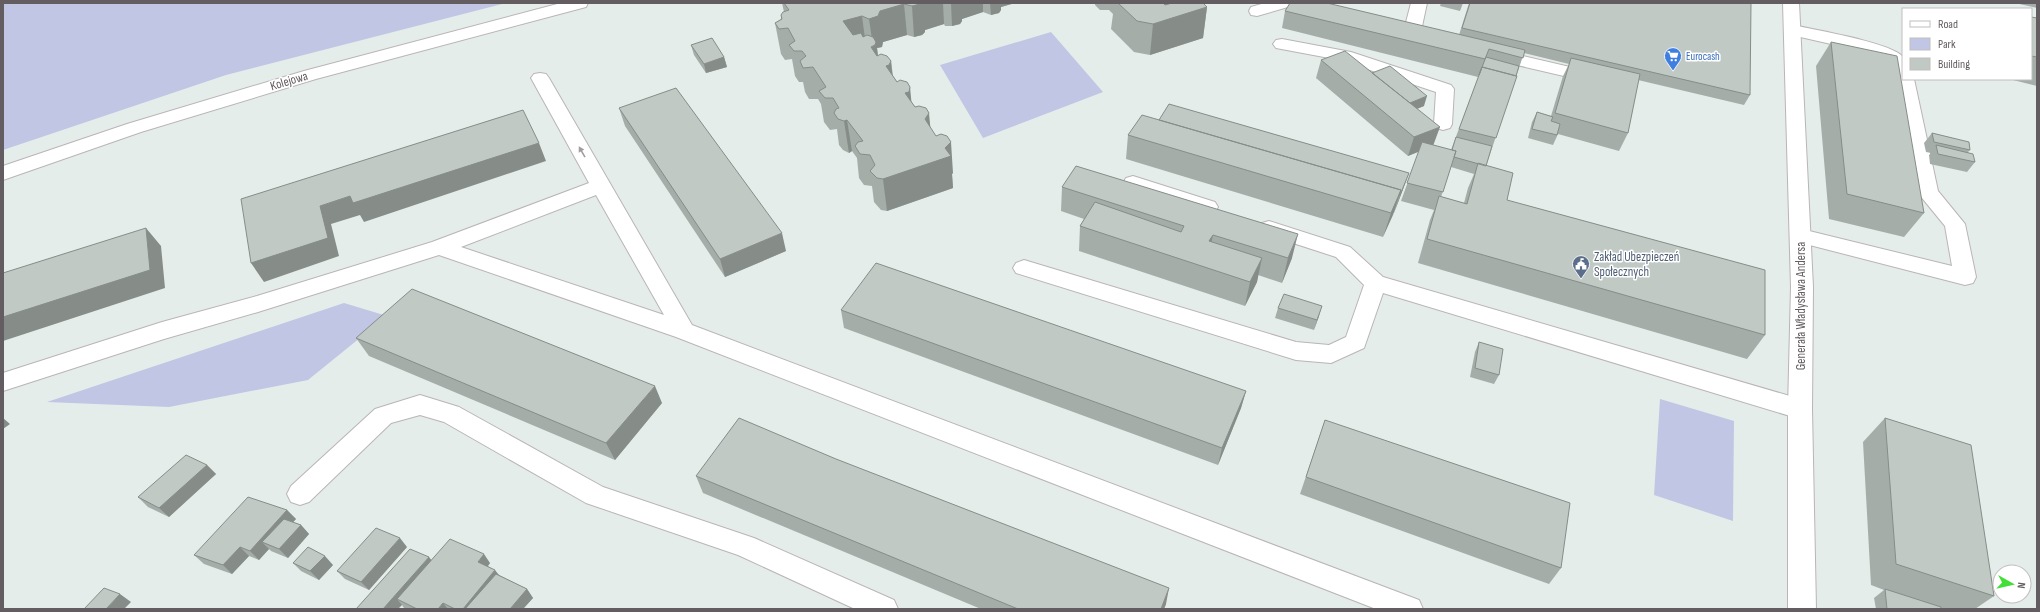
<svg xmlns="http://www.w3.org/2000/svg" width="2040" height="612" font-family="'Sofia Sans Condensed',sans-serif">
  <rect width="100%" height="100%" fill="#e4edea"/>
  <path fill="#c1c6e4" d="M3,3h503l-280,72 -223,75z
    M1051,32l52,60 -120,46 -43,-73z
    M344,303l43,13 -79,64 -139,27 -122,-5z
    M1660,399l74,22 -1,100 -79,-26z"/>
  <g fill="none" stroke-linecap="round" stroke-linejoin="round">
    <g stroke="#bab4b7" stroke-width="2">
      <path id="service" d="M1265,3h25l-2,4 -31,9 -6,-1 -2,-4 2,-4z
        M1411,3h16l-6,28 15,4 3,4 -3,4c-9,2 -27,-1 -33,-9z
        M1793,25c22,5 93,17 108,30 5,4 2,18 2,24h11l24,112 27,33 11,53 -3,6 -8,2 -171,-44 -3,-5 3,-5 7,-2 151,37 -7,-40 -27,-33 -22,-114 3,-4 -11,-13 -26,-11 -75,-17 -3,-4 3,-4z
        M1282,39l69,13 100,33 3,4 -2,35 -2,4 -7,2 -7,-2 -2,-4 2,-32 -96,-32 -64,-12 -3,-4 3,-4z
        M1493,49l107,25 3,4 -3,4 -6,1 -107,-25 -3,-4 3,-4z
        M1133,176l82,26 3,5 -3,5 -7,2 -82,-26 -3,-5 3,-5z
        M1269,221l81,26 33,30 417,122 8,3 4,7 -4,7 -8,3 -417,-126 -19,55 -33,15 -35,-3 -280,-87 -3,-5 3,-5 8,-3 272,82 33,3 17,-8 18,-52 -28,-28 -74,-24 -3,-5 3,-5z
        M420,395l39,12 144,80 151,51 140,62 4,9h-43l-117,-54 -152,-52 -142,-81 -24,-7 -29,8 -82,79 -9,3 -9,-3 -4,-8 4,-8 84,-77z"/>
    </g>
    <g stroke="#bab4b7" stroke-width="2">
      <path id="minor" d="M1783,3h16l14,284 -1,122 4,200h-28v-200l3,-122z
        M540,73l6,1 3,4 143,247 727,275 4,9h-47l-700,-272 -237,-82 -181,57 -94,27 -161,52v-18l159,-51 95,-26 175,-54 157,-59 -58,-105 3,-4zM596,195l68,120 -203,-68z"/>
    </g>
    <g stroke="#bab4b7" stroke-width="2">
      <path id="tertiary" d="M561,3h27l-2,4 -270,72 -175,53 -138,48v-14l124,-42 177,-53z"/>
    </g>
    <use href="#service" fill="#fff" fill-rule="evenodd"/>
    <use href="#minor" fill="#fff" fill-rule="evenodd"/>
    <use href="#tertiary" fill="#fff" fill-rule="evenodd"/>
  </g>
  <path fill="#a5ada9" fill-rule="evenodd" d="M782,3h233l-14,4v3l-2,3 -8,2 -8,-3 -21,7v2l-2,3 -8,2h-7l-1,-2 -19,6v2l-3,3 -8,2 -7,-2 -24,7 -1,5 -5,1 1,8 13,5 2,15 22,31 15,20 23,46 -1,1 1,14 -66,23 -6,-1 -7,-8 -2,-16 -8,-1 -5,-7 -2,-20 -5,-7 -3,2 -6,-3 -4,-5 -2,-16 -7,1 -6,-8 -3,-18 -3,-5h-9l-4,-7 -2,-10h-4l-4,-6 -3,-17 -7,1 -4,-6 -6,-31 6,-4v-4l3,-3z
    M1095,3h109v1l3,3 -4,31 -53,17 -16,-3 -23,-23 2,-15 -4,-4h-9l-5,-5z
    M1441,3h22l-3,8 -20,-5z
    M1469,3l281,92 -6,10 -106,-25 -10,53 -9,18 -61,-17 -5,11 -25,-7 4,-16 5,-10 14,4 12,-40 6,-12 -45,-11 -38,113 21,34 258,135 -18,24 -329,-96 12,-43 4,-10 -33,-9 18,-50 -11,5 -92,-78 5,-18 51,13 52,33 -7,3 16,36 18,5 31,-83 -4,10 -196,-49 3,-17 174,24zM1451,167l23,7 -6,14 -4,15 -23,-6z
    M2015,3h22v5z
    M2031,17l6,1v68l-28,-7h22z
    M1831,42l93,171 -20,24 -75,-18 -13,-153z
    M691,45l33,12 3,10 -21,6 -12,-18z
    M619,108l167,143 -61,26 -100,-151z
    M1159,120l250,53 -15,40h-1l-10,24 -257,-78 2,-24z
    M1932,133l38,17 -2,2 7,10 -8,10 -37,-8 -1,-9 2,-2 -5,-1 -2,-9z
    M1062,187l230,71 -10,25 -24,-8 -1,7 -12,24 -166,-55 1,-25 4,-7 -23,-8z
    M1278,308l41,8 -5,14 -39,-12z
    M841,310l405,81 -5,17 -23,57 -374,-137z
    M356,338l306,65 -47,57 -246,-104z
    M1479,342l20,33 -5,9 -24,-7 5,-25z
    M1885,418l109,178 -19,13h-32l-2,-1v1h-65l-2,-11 10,-8 -13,-5 -8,-143z
    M1325,420l236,148 -12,16 -249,-90z
    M207,465l9,9 -47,43 -21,-10 -10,-10z
    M696,476l470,128 -2,5h-183l-278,-116z
    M287,510l9,9 -3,3 8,3 8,9 -21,24 -17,-7 -2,-2 -10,11 -10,-4 -17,18 -28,-10 -10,-9z
    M407,547l-38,43 -24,-11 -8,-8z
    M432,560l58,3 -2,3 11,9 28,14 6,9 -10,11h-116l-3,-1 -2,-3 -46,4z
    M293,563l40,2 -14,15 -18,-9z"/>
  <path fill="#868d89" d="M921,3h22l1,21 -19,6v2l-3,3 -8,2 -2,-31z
    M951,3h32v9l-21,7v2l-2,3 -8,2z
    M990,3h25l-14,4v3l-2,3 -8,2z
    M1168,3h36l-1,6 4,-2 -4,31 -53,17 3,-31 10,-3 2,-17z
    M904,4l3,31 -24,7 -1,5 -5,1 3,25 -9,-26 2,-1 -4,-27 11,-8z
    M862,16l4,30 -18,6 -5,-31z
    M724,57l3,10 -21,6 -2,-9z
    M891,61l3,31 -8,-26z
    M910,87l3,31 -8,-25z
    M1427,96l-3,10 -23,9 3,-10z
    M929,113l3,32 -7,-26z
    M847,120l5,31 -3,2 -5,-32z
    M1440,127l-7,19 -25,10 6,-19z
    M951,142l2,31 -1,1 1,14 -66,23 -4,-32 62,-31z
    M539,143l7,18 -182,61 -4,-7 -29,9 8,32 -75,26 -13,-19 69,-57 30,-10z
    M1409,173l-7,19 -8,21 6,-18z
    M1401,190l-8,25 -10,22 8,-24z
    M146,228l15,18 4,42 -162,53v-24z
    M782,233l4,18 -61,26 -5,-18z
    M1298,234l-6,24 -10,25 6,-25z
    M1213,235l-5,24 1,-18z
    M1262,258l-5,24 -12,24 5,-24z
    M1322,306l-3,10 -5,14 3,-10z
    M655,386l7,17 -47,57 -9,-17z
    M1246,391l-5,17 -23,57 4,-17z
    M3,418l7,6 -7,5z
    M207,465l9,9 -47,43 -10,-9z
    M287,510l9,9 -25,27 -9,-4 7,7 -10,11 -9,-9z
    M301,525l8,9 -21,24 -9,-9z
    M400,538l7,9 -38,43 -8,-8z
    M240,547l9,9 -17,18 -9,-9z
    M484,554l6,9 -6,8 -6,-9z
    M325,556l8,9 -14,15 -9,-9z
    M429,557l7,9 -39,33 5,6 -4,4h-15z
    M495,570l7,9 -26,30h-13z
    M1169,588l-3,16 -2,5h-3z
    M527,589l6,9 -10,11h-13z
    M120,594l11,8 -7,7h-18z
    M443,603l5,6h-10z"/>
  <path fill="#c0c9c4" stroke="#868d89" d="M784,3h137l-1,1 -8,2 -8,-2 -24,7 -2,5 -9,3 -7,-3 -19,5 10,14 8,-2 2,4 4,-2 6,2 3,5 -1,3 -4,2 6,9 4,-2 6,2 4,5 -2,4 -3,1 11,16 3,-2 7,2 3,5 -1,5 -4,1 10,14 4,-1 7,2 3,5 -4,6 11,17 5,-2 6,2 4,6 -6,6 6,8 -68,23 -6,-1 -7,-7 5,-6 -5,-10 -10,-1 -5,-8 3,-4 5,-1 -16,-21 -3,1 -6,-2 -4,-6 2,-4 3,-1 -6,-10h-8l-6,-7 7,-4 -13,-20 -10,1 -3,-7 6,-5 -4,-5h-8l-5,-6 6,-4 -7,-13 -9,1 -4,-6 7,-4 -1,-4 2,-3 6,-2z
    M1118,3h45l2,2 7,-2h31l4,4 -54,17 -16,-3z
    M1290,3h37l198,47 -2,8 -34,-9 -4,10 -200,-48z
    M1470,3h281l-1,92 -288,-67z
    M2031,17l6,1v39l-6,-1z
    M712,38l12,19 -20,7 -13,-19z
    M1831,42l66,14 27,157 -77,-19z
    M1345,51l95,76 -26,10 -93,-77z
    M1486,57l33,9 -3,10 -34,-9 -3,8z
    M1571,58l69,16 -12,59 -73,-20z
    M1390,66l37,30 -17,7 -38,-30z
    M1482,67l35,9 -21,62 -37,-9z
    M676,88l106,145 -62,26 -101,-151z
    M1169,104l240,69 -9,22h-1l2,-5 -242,-70z
    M523,110l16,33 -186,60 -3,-7 -30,10 8,32 -77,25 -10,-64z
    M1537,112l16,5 -2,4 9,3 -3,11 -25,-6z
    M1142,115l259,75 -10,23 -263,-78z
    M1932,133l37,9 1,8 -36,-8z
    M1456,137l36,9 -6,20 -32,-9 2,-6 -4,-1z
    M1422,142l34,9 -13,41 -36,-9z
    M1936,145l37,9 2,8 -37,-8z
    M1478,163l35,10 -6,27 258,70v65l-338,-96 12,-43 28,8z
    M1076,166l222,68 -10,24 -75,-23 -4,6 53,17 -12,24 -170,-56 15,-24 86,30 3,-6 -122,-39z
    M146,228l4,42 -147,47v-44z
    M876,263l370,128 -24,57 -381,-138z
    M412,289l243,97 -49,57 -250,-105z
    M1284,294l38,12 -5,14 -39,-12z
    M1479,342l24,7 -4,26 -24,-7z
    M739,418l97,41 333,129 -8,21h-143l-322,-133z
    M1885,418l86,27 23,151 -98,-32z
    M1325,420l245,83 -9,65 -255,-91z
    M186,455l21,10 -48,43 -21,-11z
    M248,497l39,13 -37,41 -10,-4 -17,18 -29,-10z
    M284,519l17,6 -22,24 -17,-7z
    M376,528l24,10 -39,44 -24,-11z
    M450,539l34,15 -6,8 17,8 -32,39h-8l-12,-6 -5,6h-21l-20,-10z
    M308,547l17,9 -15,15 -17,-8z
    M410,549l19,8 -46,52h-27z
    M496,574l31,15 -17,20h-45z
    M104,588l16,6 -14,15h-22z
    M1885,589l56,18v2h-54z"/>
  <defs><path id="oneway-solid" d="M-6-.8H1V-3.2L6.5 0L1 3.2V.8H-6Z"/></defs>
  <use fill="#a19da0" href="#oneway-solid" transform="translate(582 152) rotate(-120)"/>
  <defs>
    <g id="supermarket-pin" transform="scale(0.9)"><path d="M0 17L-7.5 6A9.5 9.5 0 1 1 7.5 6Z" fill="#3f7fe0" stroke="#fff"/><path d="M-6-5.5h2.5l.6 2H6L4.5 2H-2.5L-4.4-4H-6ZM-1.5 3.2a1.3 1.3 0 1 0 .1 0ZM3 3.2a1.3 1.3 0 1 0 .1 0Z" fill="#fff"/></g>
    <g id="civic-pin" transform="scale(0.9)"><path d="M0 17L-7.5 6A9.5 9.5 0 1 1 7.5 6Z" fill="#5c6f8a" stroke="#fff"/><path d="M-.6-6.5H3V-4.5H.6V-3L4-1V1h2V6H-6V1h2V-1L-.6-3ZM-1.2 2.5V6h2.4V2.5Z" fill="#fff"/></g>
  </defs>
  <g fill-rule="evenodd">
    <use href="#supermarket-pin" x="1673" y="56"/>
    <use href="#civic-pin" x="1581" y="264"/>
  </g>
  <g text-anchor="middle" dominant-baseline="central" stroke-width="3" stroke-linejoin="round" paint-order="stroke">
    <g font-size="11" fill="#366cbe" stroke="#fff" text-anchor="start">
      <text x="1686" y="56">Eurocash</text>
    </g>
    <g font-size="13" fill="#635c60" stroke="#fff">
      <text transform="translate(289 81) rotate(-17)">Kolejowa</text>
      <text transform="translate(1801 306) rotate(-90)">Generała Władysława Andersa</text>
    </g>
    <g font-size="13" fill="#4e5e75" stroke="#fff" text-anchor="start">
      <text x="1594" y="257">Zakład Ubezpieczeń<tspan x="1594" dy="15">Społecznych</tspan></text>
    </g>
  </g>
  <rect width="2040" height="612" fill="none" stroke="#635c60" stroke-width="8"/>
  <rect x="1902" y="8" width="130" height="72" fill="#ffffff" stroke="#c1bebf"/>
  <rect x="1910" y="21" width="20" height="6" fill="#ffffff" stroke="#c1bebf"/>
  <text x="1938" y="28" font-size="12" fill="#635c60">Road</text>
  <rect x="1910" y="38" width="20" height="12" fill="#c1c6e4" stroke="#c1bebf"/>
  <text x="1938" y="48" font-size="12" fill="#635c60">Park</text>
  <rect x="1910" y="58" width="20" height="12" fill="#c0c9c4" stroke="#c1bebf"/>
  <text x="1938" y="68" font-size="12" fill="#635c60">Building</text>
  <g transform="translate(2012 584) rotate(98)"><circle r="19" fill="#ffffff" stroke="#c1bebf"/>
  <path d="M0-3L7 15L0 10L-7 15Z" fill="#41df38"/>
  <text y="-6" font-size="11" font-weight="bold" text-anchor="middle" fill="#635c60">N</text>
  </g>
</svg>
